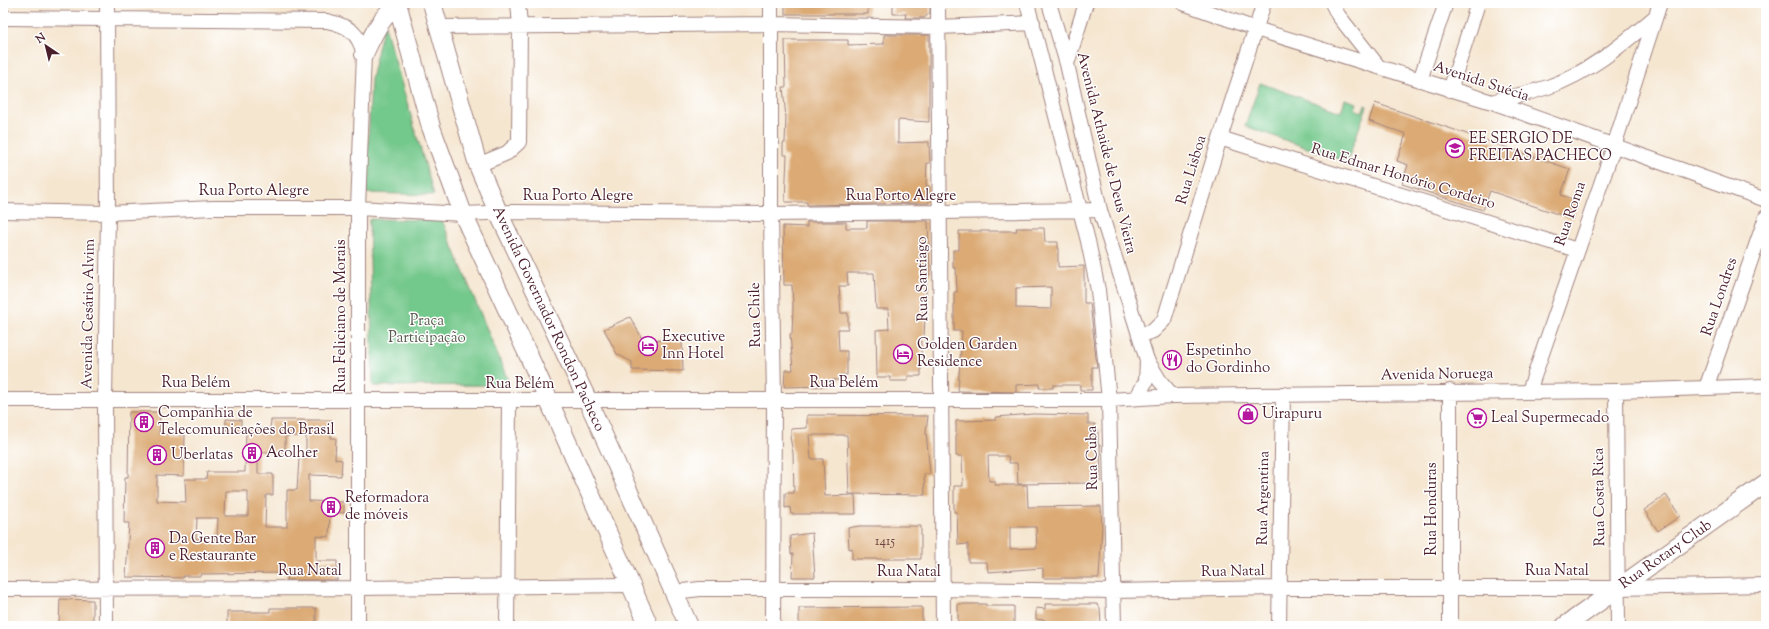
<svg xmlns="http://www.w3.org/2000/svg" width="1769" height="629" font-family="'Sorts Mill Goudy',serif">
  <rect width="100%" height="100%" fill="#fff"/>
  <filter id="ink" filterUnits="userSpaceOnUse"><feTurbulence type="fractalNoise" baseFrequency=".025" numOctaves="2"/><feDisplacementMap in="SourceGraphic" scale="8" xChannelSelector="R" yChannelSelector="G"/><feConvolveMatrix kernelMatrix="1 2 1 2 8 2 1 2 1" color-interpolation-filters="sRGB"/></filter>
  <filter id="wash" filterUnits="userSpaceOnUse"><feTurbulence type="fractalNoise" baseFrequency=".012" numOctaves="4" result="noise"/><feDisplacementMap in="SourceGraphic" scale="16" xChannelSelector="R" yChannelSelector="G"/><feGaussianBlur stdDeviation="0.9" result="paint"/><feColorMatrix in="noise" values="0 0 0 0 0 0 0 0 0 0 0 0 0 0 0 0 0 1.4 0 .05"/><feComposite in="paint" operator="in"/></filter>
  <g filter="url(#wash)">
    <rect width="100%" height="100%" fill="#f5e6d0"/>
    <path fill="#73c88b" stroke="#5e745b" d="M384,23l50,172 -68,-2 5,-114z
      M1260,83l81,29 4,-13 12,4 -2,6 7,3 3,-7 2,1 -20,56 -102,-36z
      M369,219l73,1 68,165 -137,1z"/>
    <g id="blocks">
      <path fill="#dbaa75" fill-rule="evenodd" d="M785,3h83v11h-83z
        M893,3h37v10l-6,5h-19l1,-4h-13z
        M884,35h45v87l-31,-2v23l31,-1 1,21h-3l-1,23h3v17l-122,2v-3h-22l2,-47h-4v-12h2l1,-25 -3,-31h3l-1,-47h63v5l36,-1z
        M1375,103l195,66 -9,26 17,6 -6,18 -82,-28 -7,19 -81,-26 6,-19 -11,-4 9,-27 -37,-13z
        M867,221h61l2,54h-3l-3,62h-3v39h-13v5h-18v-4h-13l-1,-47 13,-1 -1,-20h-12l-2,-36h-27l1,13h-9l2,27h7v16h-10l1,22h8v24h-7v5h-8v6l-48,1 1,-17h8l-3,-36h2l1,-27 -1,-22h-8l-1,-59 24,1v-5h39v6h21z
        M1016,228h28l1,14h13v25l26,-1v37h6l7,64h-5v23h-12v-5h-27v3h-14v-4l-23,1v7l-58,-1 4,-60h-8v-39h3l-1,-24h-3v-18h6v-19h58zM1051,287v22l-35,-1v-20z
        M630,317l13,23 39,1 1,30 -51,-1v-8l-15,-8 -13,-25z
        M129,412h31l-1,22 26,1 -1,41 -27,-1v26l29,1 -1,-23h21l1,-7h38l1,-43h24l1,-9h60v18h5l-1,21 7,1 -1,16 -32,-1v26l35,1v11l-14,-1 -1,25 -13,-1v25h21v19h-51l1,-7 -86,1v2h-18v2l-57,-1 3,-54h-5l1,-46h3zM285,436h21v23h-7l-2,31h-10v37h-22l1,-32h7v-21h-15v-22h27zM226,491h22v25h-23zM197,518h21l-1,21h-21z
        M1033,414l55,1v9h7v5h3v16h2l1,36h-10v2l-73,1 -1,-21h-8l-1,-7h-20l1,25h6v4h32l1,22 73,-1 1,21 -3,51h-56v-10l-55,4 -1,-10h-19v-18l-10,1 -1,-33h-3v-26h9l-1,-30h-6v-35l40,-1v-3zM1010,527h26l1,21 -27,1z
        M807,415l121,1 -2,16 4,42h-6l1,21 -76,-1 -2,-59h-38l2,24h12l2,37 30,-1 1,19h-65l-1,-7 -5,1v-15h9l-1,-40 -3,-16 1,-1v-7l16,-1z
        M226,419l15,1v11l-15,-1z
        M1666,495l14,21 -22,15 -14,-21z
        M859,526h62v33h-69v-11l-3,1 -1,-21z
        M812,533l3,44h-23l1,-23h-2l-1,-18z
        M60,599l33,1v23h-34z
        M958,604h28v2h28v20h-56z
        M1045,604h52l3,4 1,18h-56v-6l-9,-1v-11l9,1z
        M922,607v19h-123v-18z
        M270,608h46v18h-89v-14h43z"/>
    </g>
  </g>
  <g filter="url(#ink)">
    <use href="#blocks" fill-opacity="0" stroke="#a0827e" stroke-width="1"/>
    <g fill="none" stroke-linecap="round" stroke-linejoin="round">
      <g stroke="#a0827e" stroke-width="16">
        <path id="minor" d="M771,3v211l3,186 -1,226
          M938,3l5,623
          M1027,3l61,238 10,49 11,110 5,226
          M1049,3l18,61 33,146 47,150 13,21 13,15
          M1183,3l73,26 236,73 274,98
          M1332,3l6,12 40,51
          M3,18l324,3c22,5 31,11 37,33l-6,154v418
          M437,27l334,-3 167,3 95,-4
          M1067,64l19,-61
          M1420,80l26,-77
          M1450,90l28,-87
          M1492,102c18,-5 38,-9 56,-15 41,-14 75,-43 107,-70
          M1220,138l357,112
          M478,165l29,-12 12,-11 1,-117 -2,-22
          M3,211l105,2 105,-5h145l105,6 49,-2 259,2 329,-4
          M1140,335l13,-4 11,-11 56,-182 44,-135
          M1706,388l60,-171
          M1450,391v235
          M1529,391l85,-245 46,-143
          M1616,391l2,235
          M1137,397l9,-16 1,-20
          M3,400h1106l64,-4 443,-5 150,-5
          M3,589l355,-1 272,-3
          M674,592l26,-3h243l170,2 167,-3h338l148,-3
          M106,626l-1,-226 3,-187 -1,-210
          M507,626l2,-225
          M1279,626l4,-232"/>
      </g>
      <g stroke="#a0827e" stroke-width="20">
        <path id="major" d="M397,3l34,124 32,87 74,160 112,252
          M432,3l46,162 20,47 90,189 101,225
          M364,54c9,-19 16,-36 33,-49
          M1565,626l201,-143"/>
      </g>
      <use href="#minor" stroke="#fff" stroke-width="14"/>
      <use href="#major" stroke="#fff" stroke-width="18"/>
    </g>
  </g>
  <defs>
    <g id="school-ring" transform="scale(1)"><circle r="9.5" fill="#fff" stroke="#b5179e" stroke-width="1.5"/><path d="M0-5L7-2L0 1L-7-2ZM-4 1L0 2.5L4 1V4Q0 6-4 4Z" fill="#b5179e"/></g>
    <g id="hotel-ring" transform="scale(1)"><circle r="9.5" fill="#fff" stroke="#b5179e" stroke-width="1.5"/><path d="M-6-4.5h1.5V1H6V5H4.5V3h-9V5H-6ZM-4 0a1.8 1.8 0 1 1 3.6 0ZM.5 0V-2.5h3Q6-2.5 6 0Z" fill="#b5179e"/></g>
    <g id="restaurant-ring" transform="scale(1)"><circle r="9.5" fill="#fff" stroke="#b5179e" stroke-width="1.5"/><path d="M-5-6h1v4h1v-4h1v4h1v-4h1v5L-1.5 .5V6h-2V.5L-5-1ZM5-6V6H3V1.5H1.5Q1.5-4 5-6Z" fill="#b5179e"/></g>
    <g id="shop-ring" transform="scale(1)"><circle r="9.5" fill="#fff" stroke="#b5179e" stroke-width="1.5"/><path d="M-5-2.5h2.3a2.7 3.5 0 0 1 5.4 0H5L5.5 6h-11ZM-1.5-2.5h3a1.5 2.3 0 0 0-3 0Z" fill="#b5179e"/></g>
    <g id="supermarket-ring" transform="scale(1)"><circle r="9.5" fill="#fff" stroke="#b5179e" stroke-width="1.5"/><path d="M-6-5.5h2.5l.6 2H6L4.5 2H-2.5L-4.4-4H-6ZM-1.5 3.2a1.3 1.3 0 1 0 .1 0ZM3 3.2a1.3 1.3 0 1 0 .1 0Z" fill="#b5179e"/></g>
    <g id="building-ring" transform="scale(1)"><circle r="9.5" fill="#fff" stroke="#b5179e" stroke-width="1.5"/><path d="M-4-6H4V6H1V3H-1V6H-4ZM-2.5-4.3h1.7v1.8h-1.7ZM.8-4.3h1.7v1.8H.8ZM-2.5-1h1.7V.8h-1.7ZM.8-1h1.7V.8H.8Z" fill="#b5179e"/></g>
  </defs>
  <g fill-rule="evenodd">
    <use href="#school-ring" x="1455" y="148"/>
    <use href="#hotel-ring" x="648" y="346"/>
    <use href="#hotel-ring" x="903" y="354"/>
    <use href="#restaurant-ring" x="1172" y="360"/>
    <use href="#shop-ring" x="1248" y="414"/>
    <use href="#supermarket-ring" x="1477" y="418"/>
    <use href="#building-ring" x="144" y="422"/>
    <use href="#building-ring" x="252" y="453"/>
    <use href="#building-ring" x="157" y="455"/>
    <use href="#building-ring" x="331" y="507"/>
    <use href="#building-ring" x="155" y="548"/>
  </g>
  <g text-anchor="middle" dominant-baseline="central" stroke-width="3" stroke-linejoin="round" paint-order="stroke">
    <g font-size="13" fill="#6e423e">
      <text x="885" y="542">1415</text>
    </g>
    <g font-size="15" fill="#4a1f2b" stroke="#fff">
      <text transform="translate(1481 82) rotate(18)">Avenida Suécia</text>
      <text transform="translate(1106 153) rotate(76)">Avenida Athaide de Deus Vieira</text>
      <text transform="translate(1192 170) rotate(-73)">Rua Lisboa</text>
      <text transform="translate(1403 177) rotate(17)">Rua Edmar Honório Cordeiro</text>
      <text x="254" y="191">Rua Porto Alegre</text>
      <text x="578" y="196">Rua Porto Alegre</text>
      <text x="901" y="196">Rua Porto Alegre</text>
      <text transform="translate(1571 214) rotate(-71)">Rua Roma</text>
      <text transform="translate(923 279) rotate(-91)">Rua Santiago</text>
      <text transform="translate(1720 297) rotate(-71)">Rua Londres</text>
      <text transform="translate(89 314) rotate(-89)">Avenida Cesário Alvim</text>
      <text transform="translate(756 315) rotate(-91)">Rua Chile</text>
      <text transform="translate(341 316) rotate(-90)">Rua Feliciano de Morais</text>
      <text transform="translate(548 319) rotate(65)">Avenida Governador Rondon Pacheco</text>
      <text transform="translate(1437 375) rotate(-1)">Avenida Noruega</text>
      <text x="196" y="383">Rua Belém</text>
      <text x="844" y="383">Rua Belém</text>
      <text x="520" y="384">Rua Belém</text>
      <text transform="translate(1093 458) rotate(-91)">Rua Cuba</text>
      <text transform="translate(1600 497) rotate(-91)">Rua Costa Rica</text>
      <text transform="translate(1264 498) rotate(-89)">Rua Argentina</text>
      <text transform="translate(1432 509) rotate(-90)">Rua Honduras</text>
      <text transform="translate(1666 555) rotate(-35)">Rua Rotary Club</text>
      <text x="310" y="571">Rua Natal</text>
      <text x="1557" y="571">Rua Natal</text>
      <text x="909" y="572">Rua Natal</text>
      <text transform="translate(1233 572) rotate(-1)">Rua Natal</text>
    </g>
    <g font-size="15" fill="#4a1f2b" stroke="#fff" text-anchor="start">
      <text x="1469" y="139">EE SERGIO DE<tspan x="1469" dy="17">FREITAS PACHECO</tspan></text>
      <text x="662" y="337">Executive<tspan x="662" dy="17">Inn Hotel</tspan></text>
      <text x="917" y="345">Golden Garden<tspan x="917" dy="17">Residence</tspan></text>
      <text x="1186" y="351">Espetinho<tspan x="1186" dy="17">do Gordinho</tspan></text>
      <text x="158" y="413">Companhia de<tspan x="158" dy="17">Telecomunicações do Brasil</tspan></text>
      <text x="1262" y="414">Uirapuru</text>
      <text x="1491" y="418">Leal Supermecado</text>
      <text x="266" y="453">Acolher</text>
      <text x="171" y="455">Uberlatas</text>
      <text x="345" y="498">Reformadora<tspan x="345" dy="17">de móveis</tspan></text>
      <text x="169" y="539">Da Gente Bar<tspan x="169" dy="17">e Restaurante</tspan></text>
    </g>
    <g font-size="15" fill="#585a4d" stroke="#fff">
      <text x="427" y="321">Praça<tspan x="427" dy="17">Participação</tspan></text>
    </g>
  </g>
  <rect width="1769" height="629" fill="none" stroke="#fff" stroke-width="16"/>
  <g transform="translate(46 46) rotate(325)" stroke="#ffffff" stroke-width="3" paint-order="stroke">
  <path d="M0-3L7 15L0 10L-7 15Z" fill="#4a1f2b"/>
  <text y="-6" font-size="11" font-weight="bold" text-anchor="middle" fill="#4a1f2b">N</text>
  </g>
</svg>
